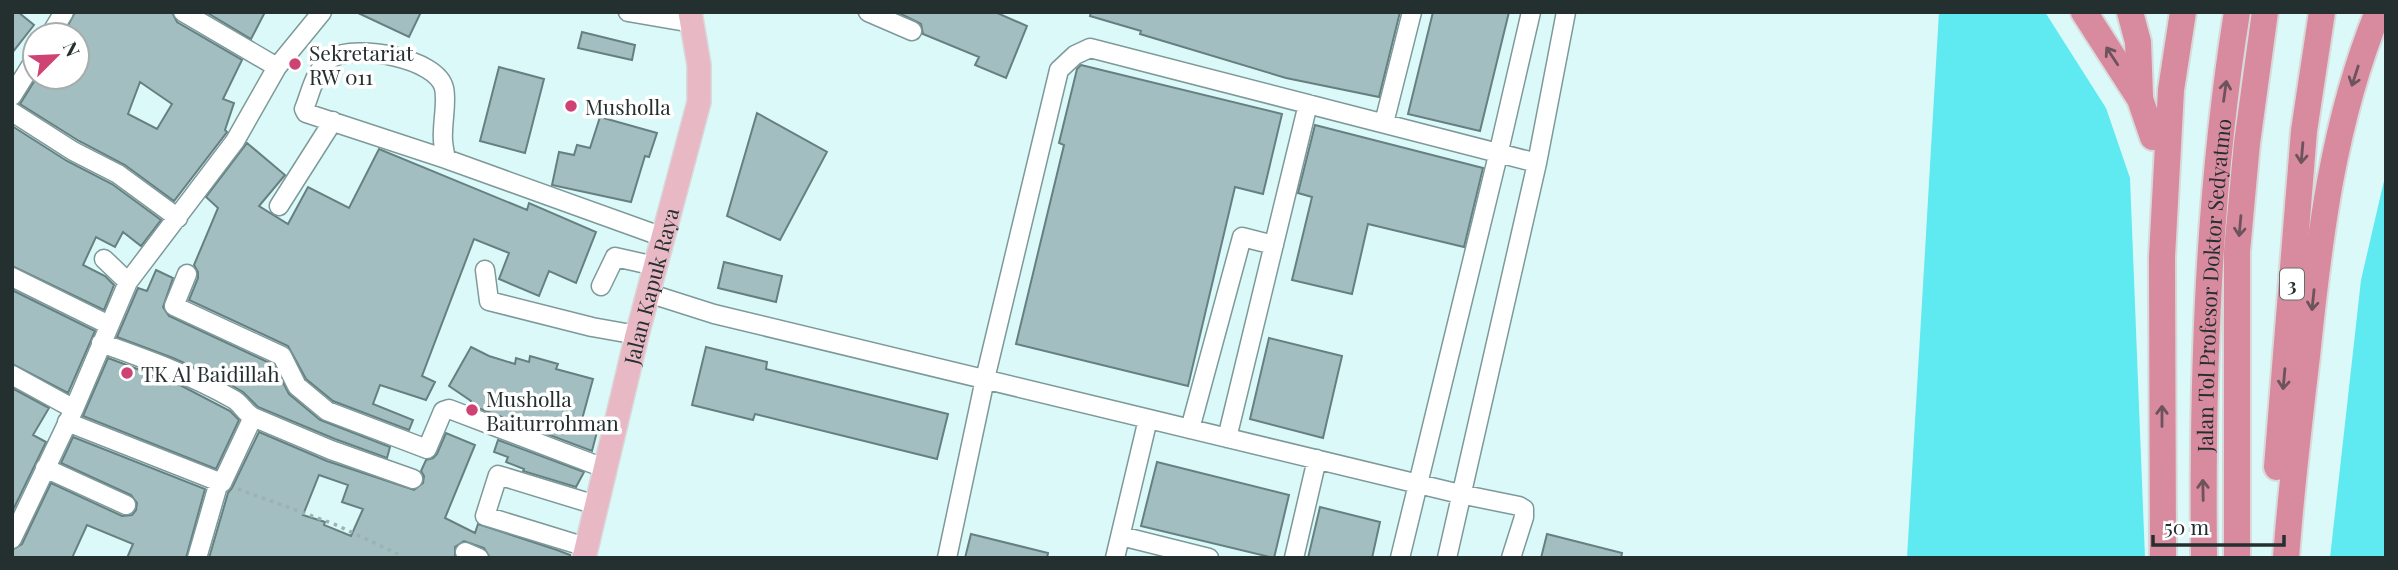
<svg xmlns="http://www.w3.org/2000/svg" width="2398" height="570" font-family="'Playfair Display',serif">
  <rect width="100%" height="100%" fill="#dcf9fa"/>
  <path fill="#5fe9f1" d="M1939,12h106l61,96 24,70 15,380h-238z
    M2386,172v386h-56l31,-278z"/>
  <path fill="#a3bec0" stroke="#668081" stroke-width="2" fill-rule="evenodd" d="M12,12h6l16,13 -22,28z
    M75,12h97l5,10 65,38 -19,39 11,4 -9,27 2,2 -53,69 -49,-36 -46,-24 -59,-37 17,-27h40v-42h-14zM140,82l32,22 -15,25 -29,-15z
    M206,12h59l-14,27z
    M356,12h65l-12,25z
    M897,12h98l32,14 -21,52 -31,-13 4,-8 -56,-23 -2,-10z
    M1091,12h309l-21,85 -93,-19 -146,-44 1,-3 -51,-15z
    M1433,12h76l-29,119 -72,-17z
    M582,32l53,13 -3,15 -54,-12z
    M1081,65l201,49 -19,80 -28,-7 -47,199 -172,-42 48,-199 -5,-2 18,-74z
    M499,67l45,12 -19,74 -45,-12z
    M757,113l70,39 -47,88 -53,-24z
    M600,117l57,16 -8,24 -4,-1 -14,46 -79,-17 7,-33 15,3 3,-10 13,3z
    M1315,125l168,43 -19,79 -96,-23 -16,70 -60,-14 20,-83 -14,-4z
    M12,126l55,35 45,23 49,36 -20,26 -18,-14 -8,15 -19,-10 -13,28 22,11 9,9 -10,25 -92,-44z
    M247,143l38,32 -26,31 29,18 20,-37 41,21 30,-59 148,61 2,-7 67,29 -20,51 -27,-12 -10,25 -40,-17 10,-26 -35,-14 -52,137 13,6 -9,18 -46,-15 -7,19 40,16 -4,10 -76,-29 -27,-22 -18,-33 -99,-46 9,-22v-6l-4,-7 24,-57 -12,-11z
    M724,262l58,14 -6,26 -58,-14z
    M156,270l17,8 -10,29 6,9 105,49 15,29 31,26 70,27 -3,11 -52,-19 -77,-32 -15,-15 -21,-12 -49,-22 -56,-21 21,-49 9,3z
    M12,290l83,41 -27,62 -56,-29z
    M1269,338l73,18 -19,82 -73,-19z
    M471,347l18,9 26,8 1,-6 13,4 1,-6 28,8 -2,5 37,10 -12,44 17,5 -6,23 -122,-46 1,-4 -22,-15z
    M706,347l61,15 -1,7 182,45 -11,45 -182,-45 -2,6 -61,-15z
    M108,358l72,27 50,26 9,9 -23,49 -133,-53z
    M12,388l37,20 -16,27 13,7 -34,70z
    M259,432l68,29 87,29 9,-7 1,-7 -3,-5 5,-11 7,-2 4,-4 9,-21 29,12 -30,73 30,15 3,-9 79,26 13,5v3h-80l-6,-10 -20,-7 -9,6v11h-246l19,-65 4,-5zM319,475l29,10 -6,17 21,7 -12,27 -27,-11 1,-3 -22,-7z
    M73,437l132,52 -19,69h-59l6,-14 -46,-19 -15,33h-60v-8l10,-6 29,-61 71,33 10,-1 4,-5 1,-7 -6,-8 -70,-32z
    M498,440l86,32 -8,15 -53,-16 1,-2 -18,-7 2,-5 -14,-5z
    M1157,462l132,33 -15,63 -133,-32z
    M1320,507l60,15 -8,36h-64z
    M971,534l77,19 -1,5h-82z
    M1547,534l75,19 -1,5h-80z"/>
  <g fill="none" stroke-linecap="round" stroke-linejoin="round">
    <g stroke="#7e999a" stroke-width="21">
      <path id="minor" d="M183,12l94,55
        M628,12l64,11
        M868,12l44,19
        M50,35l14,-23
        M12,96l23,-37
        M12,112l61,39 45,23 60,44
        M1384,123l28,-111
        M446,159c-2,-9 -4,-18 -3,-27 0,-13 4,-31 1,-44 -7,-30 -88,-44 -112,-30 -17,10 -21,34 -28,51l2,4 140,46 217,78
        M279,206l54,-85
        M104,259l24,23
        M485,270l4,31 103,26 45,8
        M187,274l-13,32 108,50 15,30 30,25 100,38 16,-38 6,-2 155,59
        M12,277l97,48
        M601,286l14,-29 40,9
        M648,293l66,21 746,180 59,12 5,3v8l-13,41
        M101,343c45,16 90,32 132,56 8,4 11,13 20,18l78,33 82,29
        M12,375l62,34
        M67,422l155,61 31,-66
        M1190,429l52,-192 32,8
        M1227,438l81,-334
        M45,468l81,37
        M1121,536l88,22
        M12,539l62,-130 54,-127 107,-141 42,-74 45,-55
        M586,547l-101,-31 13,-41 98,30
        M465,552l14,6
        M197,558l22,-76
        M947,558l38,-179 74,-309 16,-15 15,-7 447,115
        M1115,558l33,-139
        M1294,558l23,-99
        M1400,558l98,-403 33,-143
        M1447,558l90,-395 29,-151"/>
    </g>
    <g stroke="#d8dada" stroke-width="26">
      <g id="major">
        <path id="s1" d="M584,558l53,-223 62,-233v-37l-9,-53"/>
      </g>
    </g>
    <g stroke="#d8dada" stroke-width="30">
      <g id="highway">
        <path d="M2084,12l56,87 13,38"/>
        <path d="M2130,12l8,30 2,55"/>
        <path d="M2277,467l27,-336 18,-119"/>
        <path d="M2163,558l-1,-301 9,-167 12,-78"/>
        <path id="s2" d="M2204,558c-2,-183 4,-365 33,-546"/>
        <path d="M2237,558v-307l10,-108 18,-131"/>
        <path d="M2286,558c5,-68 13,-135 21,-202 12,-117 26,-234 71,-344"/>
      </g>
    </g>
    <path stroke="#9bb1b2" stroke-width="3.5" stroke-dasharray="3.5 5" stroke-linecap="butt" d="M238,489l96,35 64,30"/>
    <use href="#minor" stroke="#fff" stroke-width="18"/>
    <use href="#major" stroke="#e8b9c5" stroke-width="23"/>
    <use href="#highway" stroke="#d88a9f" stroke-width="26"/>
  </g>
  <defs><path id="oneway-shaft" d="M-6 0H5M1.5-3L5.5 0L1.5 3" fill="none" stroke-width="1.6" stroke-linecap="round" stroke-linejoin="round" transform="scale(1.75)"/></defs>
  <g stroke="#6c535c">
    <use href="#oneway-shaft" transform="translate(2112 56) rotate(-123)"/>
    <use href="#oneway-shaft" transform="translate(2355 76) rotate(108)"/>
    <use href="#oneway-shaft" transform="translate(2225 91) rotate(-82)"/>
    <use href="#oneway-shaft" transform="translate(2302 153) rotate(95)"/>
    <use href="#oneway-shaft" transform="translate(2240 226) rotate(95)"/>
    <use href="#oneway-shaft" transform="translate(2313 300) rotate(96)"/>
    <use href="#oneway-shaft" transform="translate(2284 379) rotate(95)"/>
    <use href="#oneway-shaft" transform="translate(2162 416) rotate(-90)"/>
    <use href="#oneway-shaft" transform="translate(2203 490) rotate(-91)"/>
  </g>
  <g fill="#ce4274" stroke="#fff" stroke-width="2.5">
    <circle cx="295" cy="64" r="7"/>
    <circle cx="571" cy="106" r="7"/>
    <circle cx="127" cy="373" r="7"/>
    <circle cx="472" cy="410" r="7"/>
  </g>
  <g text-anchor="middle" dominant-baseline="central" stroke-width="7" stroke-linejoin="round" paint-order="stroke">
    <rect fill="#fff" stroke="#666d6e" stroke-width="2" x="2280" y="268.5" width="24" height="31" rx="5"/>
    <g font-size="19" font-weight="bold" fill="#242f30">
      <text x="2292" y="284">3</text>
    </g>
    <g font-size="21" fill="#242f30" stroke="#fff" text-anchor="start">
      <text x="309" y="52">Sekretariat<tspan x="309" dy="24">RW 011</tspan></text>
      <text x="585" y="106">Musholla</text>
      <text x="141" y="373">TK Al Baidillah</text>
      <text x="486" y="398">Musholla<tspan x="486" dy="24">Baiturrohman</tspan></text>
    </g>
    <g font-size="21" fill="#242f30" stroke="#fff">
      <text stroke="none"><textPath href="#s1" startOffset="280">Jalan Kapuk Raya</textPath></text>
      <text stroke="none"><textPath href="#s2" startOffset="273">Jalan Tol Profesor Doktor Sedyatmo</textPath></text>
    </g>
  </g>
  <rect width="2398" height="570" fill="none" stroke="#242f30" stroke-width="28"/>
  <g transform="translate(56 56) rotate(66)"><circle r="33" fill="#ffffff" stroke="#a7acac" stroke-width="2"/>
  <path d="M0-5L12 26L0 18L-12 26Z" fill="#ce4274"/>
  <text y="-10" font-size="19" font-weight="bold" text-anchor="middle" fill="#242f30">N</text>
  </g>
  <path d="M2153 535v10h131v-10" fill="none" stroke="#242f30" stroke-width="3.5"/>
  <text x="2164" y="535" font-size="21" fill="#242f30" stroke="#ffffff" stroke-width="5" paint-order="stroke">50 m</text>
</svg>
